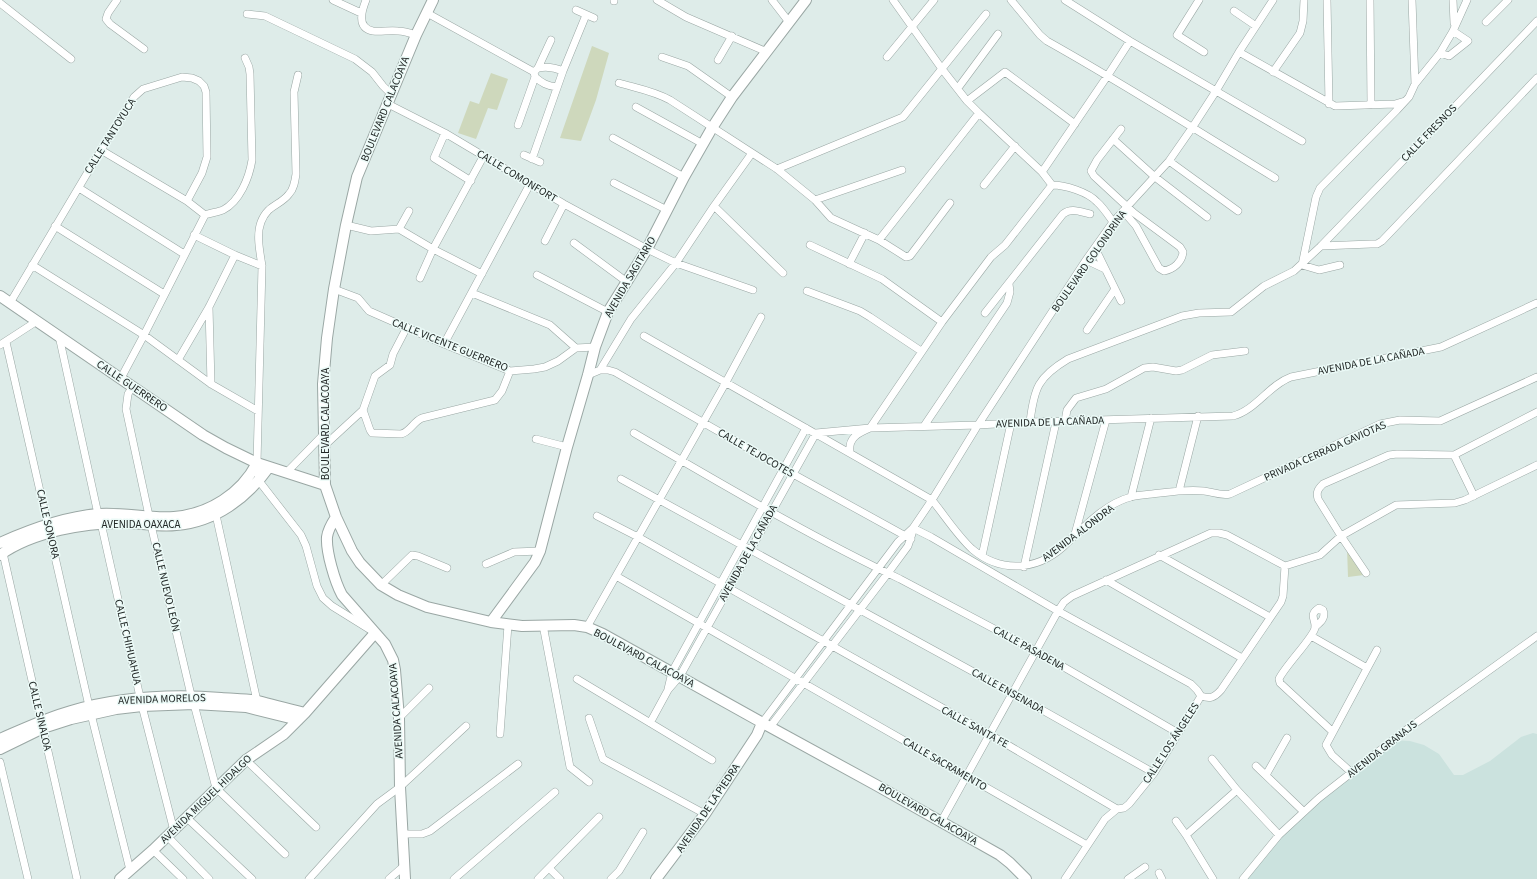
<svg xmlns="http://www.w3.org/2000/svg" width="1537" height="879" font-family="'Source Sans 3',sans-serif">
  <rect width="100%" height="100%" fill="#deece9"/>
  <path fill="#cbe2de" d="M1533,733l4,1v145h-295l73,-78 78,-61 17,1 14,4 15,9 15,21h9l27,-14 31,-24z"/>
  <path fill="#ced8bc" d="M592,46l17,7 -13,47 -15,41 -21,-3z
    M491,73l17,6 -11,31 -9,-2 -12,31 -18,-6 12,-32 9,3z
    M1347,548l17,27 -16,2z"/>
  <g fill="none" stroke-linecap="round" stroke-linejoin="round">
    <g stroke="#9aa7a4" stroke-width="8">
      <path id="street" d="M117,0l-9,13 -2,6 4,5 34,25
        M333,0l28,13
        M366,0c-4,10 -10,28 7,31 8,1 16,-1 25,0 6,0 12,2 18,4
        M657,0l29,17 81,35
        M772,0l17,22
        M893,0l49,69 25,32 12,12 63,59 10,13c13,0 36,7 45,17 6,5 11,13 16,20
        M1011,0l29,35 7,6c77,43 152,91 228,137
        M1065,0l65,41 172,100
        M1199,0l-22,35 27,17
        M1327,0l2,104
        M1370,0l1,105
        M1453,0l1,23
        M614,1v-1
        M0,3l71,56
        M576,10l18,8
        M1234,11l22,15
        M427,13l107,59
        M247,14l18,2 90,43 17,13 11,14 8,8
        M1486,22l22,-22
        M1239,52l96,54 60,-2 10,-3
        M1440,53l9,3 19,-15 -15,-10
        M662,57l26,9 44,31
        M887,57l47,-57
        M718,60l14,-24
        M538,68c9,-2 16,-1 25,3
        M1273,72l27,-39 3,-12 1,-21
        M298,75l-4,17 2,82c-1,7 -2,15 -7,20 -9,12 -21,10 -28,28 -5,13 -1,30 1,44l-5,197 2,18 42,54 5,11 11,40 6,12 9,8 37,23
        M535,77c7,6 12,9 22,10
        M619,83c17,5 35,8 51,17l107,69 38,31 16,18 48,22 27,17 4,-1 40,-53
        M1415,84l25,-31 13,-22 14,-31
        M958,88l40,-54
        M967,101l38,-29 70,52
        M388,104l57,29 119,71 83,45 29,14 77,27
        M636,107l67,37
        M518,125l17,-48 -1,-5 4,-4 13,-28
        M1121,129l-24,31 -6,11 3,5 40,37 46,34 3,5c-1,10 -9,17 -19,19l-5,-3 -23,-42 -13,-15
        M445,133l-11,25 37,23
        M613,138l71,39
        M1113,139l42,38 52,40
        M101,150l86,51 18,14
        M524,155l16,7
        M532,159l31,-88 23,-56
        M1169,161l69,50
        M777,169l126,-52 83,-103
        M1042,172l66,-97 22,-34
        M614,183l53,27
        M984,185l31,-39
        M79,188l105,66
        M815,200l87,-30
        M714,206l69,67
        M205,215c5,-2 13,-3 18,-5 17,-9 26,-32 29,-50l-2,-86 -1,-7 -4,-9
        M346,225l25,6 28,-2 34,20 49,25
        M55,226l109,68
        M399,229l10,-18
        M194,235l41,20 27,11
        M879,240l100,-127
        M545,241l19,-37
        M574,243l53,39
        M810,245l72,34 60,43
        M1321,246l50,-2h6l5,-3 155,-163
        M1095,248l26,53
        M1086,260l19,9
        M849,264l16,-31
        M32,265l112,70 67,49 47,27
        M1340,265l-21,5 -17,-5 14,-68 4,-9 77,-78 12,-13 6,-13 -3,-84
        M537,275l71,37
        M420,278l13,-29 50,-92
        M334,289l24,9 11,13 75,33 66,27 24,-2 11,-2 13,-6 18,-13 19,-1
        M807,291l53,20 10,6 51,34
        M472,293l78,32 26,23
        M10,303l91,-153 33,-53 9,-8 39,-12 10,1 7,3 5,5 2,6 1,65 -5,16 -15,28
        M209,307l2,77
        M985,313l78,-99c8,-7 18,-2 27,0
        M1087,330l28,-41
        M59,336l39,178
        M644,336l288,164c13,16 25,35 40,49 28,24 64,22 91,-2 20,-19 41,-43 68,-50 6,-2 14,-2 21,-3 17,-2 34,-5 52,-3 9,1 16,5 26,3l150,-70 20,-4 40,1 97,-44
        M6,342l83,364
        M444,344l86,-160
        M0,345l37,-24
        M178,360l31,-53 26,-52
        M600,370h8l7,2 178,102 118,65
        M588,375l12,-5 31,-51 45,-56 38,-57 38,-53
        M121,378l23,-43 61,-120
        M133,386l-5,8 -2,15 25,116 40,170
        M363,410l7,20 2,3 29,1c9,-2 12,-12 21,-16l73,-18 7,-9 8,-20
        M1065,421l2,-11 9,-12 30,-9 38,-21 9,-1 23,4 6,-1 30,-15 33,-4
        M1030,422c4,-34 8,-45 38,-63l114,-43 17,-3 32,-1 33,-26 30,-15 27,-25 216,-225
        M924,426l83,-123 3,-11 -1,-8
        M634,433c88,51 175,103 266,146l136,72 142,82
        M536,439l31,8
        M324,446l39,-36 12,-34 15,-11 3,-11 14,-27
        M850,452c-2,-14 8,-19 20,-24l72,-106 49,-65 14,-12 47,-60
        M1454,455l20,41
        M287,472l37,-38
        M621,479l391,214 142,80
        M1179,491l19,-75
        M1131,497l20,-79
        M216,515l41,186
        M597,516l41,21 351,197 128,75
        M101,523l41,183 32,125
        M913,528l18,9 127,74 133,73 6,6 4,6
        M1075,534l31,-114
        M3,553l74,326
        M1159,555l111,62
        M982,556l29,-133
        M486,564l28,-12 26,-1
        M1285,566l35,-11 21,-19 55,-31 59,-2 10,-3 72,-35
        M1024,567l32,-145
        M1366,573l-25,-37 -23,-37c-2,-7 0,-10 5,-15l66,-29 8,-1 57,1 83,-43
        M616,576l471,269
        M1106,580l136,78
        M381,585l31,-30 6,1 29,12
        M543,625l27,142 19,15
        M587,627l139,-245 35,-65
        M1315,627c6,-5 11,-9 8,-17l-4,-2c-11,7 -3,11 -4,20 -2,10 -30,38 -36,51l1,4 53,49
        M1311,636l56,32
        M577,679l135,81
        M668,689l4,-17 134,-244
        M194,704l22,84 69,66
        M91,714l39,156
        M399,718l30,-30
        M589,718l14,41 102,55
        M650,723l18,-33 12,-14 136,-243 54,-5 108,-3 52,-3 203,-6c23,-6 36,-31 58,-39l150,-30 96,-44
        M762,723l136,-181 15,-14 19,-28 46,-75 108,-165 27,-38 56,-61 23,-33 24,-37 23,-39 34,-52
        M770,727l118,-154 20,-27 4,-12
        M500,734l8,-109
        M1212,759l25,31 42,45
        M246,760l70,67
        M0,762l28,117
        M1256,766l47,45
        M1352,773l-20,-18 -6,-10 51,-95
        M1266,775l21,-37
        M187,818l65,61
        M1176,821l10,14 27,44
        M941,822l117,-211 6,-9 8,-6 139,-63h8l8,2 58,31
        M403,834h19l8,-3 88,-67
        M1186,835l51,-45
        M168,837l41,42
        M153,850l30,29
        M549,868l11,11
        M1159,873l3,6
        M309,879l68,-75 23,-17 66,-61
        M389,879l15,-13
        M454,879l101,-87
        M538,879l61,-62
        M611,879l8,-8 24,-39
        M1065,879l40,-60 12,-10 7,-1 5,-4 25,-31 47,-77c9,3 13,2 20,-6l60,-88 2,-6 2,-30
        M1128,879l17,-12
        M1243,879l36,-44 40,-37 87,-68 131,-94"/>
    </g>
    <g stroke="#9aa7a4" stroke-width="12">
      <path id="secondary" d="M433,0l-17,35 -59,142 -11,48 -12,64 -7,49 -4,46 2,101 11,32 16,34 8,12 21,22 17,10 29,12 64,15 31,4 52,-1 13,2 16,7 167,93 106,58 124,70 10,8 16,16
        M0,296l203,139 23,13 31,15 68,22
        M336,517c-4,6 -8,12 -9,20 -1,15 8,45 15,58l43,49 8,16 2,10 4,48 1,69 5,92
        M0,543c31,-14 64,-26 98,-29 26,-2 51,5 76,3 35,-3 67,-23 83,-54
        M0,555c32,-23 86,-33 125,-32 17,0 34,4 51,2 39,-3 71,-27 93,-58
        M491,622l44,-60 5,-11 27,-104 21,-72 7,-28 13,-35 39,-63 37,-72 28,-49 20,-31 74,-97
        M0,739c23,-10 46,-21 71,-28 49,-14 100,-17 150,-13 12,1 25,1 37,3 15,4 31,8 47,12
        M0,749l43,-21 28,-9 45,-10 26,-3 52,-2 52,3 52,13
        M120,879l33,-29 93,-90 38,-26 21,-21 70,-80
        M656,879l49,-65 52,-79 5,-12"/>
    </g>
    <use href="#street" stroke="#fff" stroke-width="7"/>
    <use href="#secondary" stroke="#fff" stroke-width="10"/>
  </g>
  <g text-anchor="middle" dominant-baseline="central" stroke-width="3" stroke-linejoin="round" paint-order="stroke">
    <g font-size="11" fill="#212625" stroke="#ebfaf7">
      <text transform="translate(385 109) rotate(-68)">BOULEVARD CALACOAYA</text>
      <text transform="translate(1429 133) rotate(-46)">CALLE FRESNOS</text>
      <text transform="translate(110 136) rotate(-58)">CALLE TANTOYUCA</text>
      <text transform="translate(517 176) rotate(31)">CALLE COMONFORT</text>
      <text transform="translate(1089 261) rotate(-55)">BOULEVARD GOLONDRINA</text>
      <text transform="translate(630 277) rotate(-60)">AVENIDA SAGITARIO</text>
      <text transform="translate(450 345) rotate(22)">CALLE VICENTE GUERRERO</text>
      <text transform="translate(1371 361) rotate(-11)">AVENIDA DE LA CAÑADA</text>
      <text transform="translate(132 386) rotate(34)">CALLE GUERRERO</text>
      <text transform="translate(1050 422) rotate(-2)">AVENIDA DE LA CAÑADA</text>
      <text transform="translate(325 424) rotate(-90)">BOULEVARD CALACOAYA</text>
      <text transform="translate(1325 451) rotate(-24)">PRIVADA CERRADA GAVIOTAS</text>
      <text transform="translate(756 453) rotate(30)">CALLE TEJOCOTES</text>
      <text transform="translate(48 524) rotate(77)">CALLE SONORA</text>
      <text x="141" y="524">AVENIDA OAXACA</text>
      <text transform="translate(1078 533) rotate(-37)">AVENIDA ALONDRA</text>
      <text transform="translate(748 553) rotate(-61)">AVENIDA DE LA CAÑADA</text>
      <text transform="translate(166 587) rotate(77)">CALLE NUEVO LEÓN</text>
      <text transform="translate(128 642) rotate(77)">CALLE CHIHUAHUA</text>
      <text transform="translate(1029 648) rotate(29)">CALLE PASADENA</text>
      <text transform="translate(644 658) rotate(28)">BOULEVARD CALACOAYA</text>
      <text transform="translate(1008 691) rotate(29)">CALLE ENSENADA</text>
      <text transform="translate(162 699) rotate(-2)">AVENIDA MORELOS</text>
      <text transform="translate(396 711) rotate(-94)">AVENIDA CALACOAYA</text>
      <text transform="translate(40 716) rotate(77)">CALLE SINALOA</text>
      <text transform="translate(975 727) rotate(29)">CALLE SANTA FE</text>
      <text transform="translate(1171 743) rotate(-57)">CALLE LOS ÁNGELES</text>
      <text transform="translate(1382 749) rotate(-38)">AVENIDA GRANAJS</text>
      <text transform="translate(945 764) rotate(30)">CALLE SACRAMENTO</text>
      <text transform="translate(206 799) rotate(-44)">AVENIDA MIGUEL HIDALGO</text>
      <text transform="translate(708 808) rotate(-56)">AVENIDA DE LA PIEDRA</text>
      <text transform="translate(928 814) rotate(30)">BOULEVARD CALACOAYA</text>
    </g>
  </g>
</svg>
